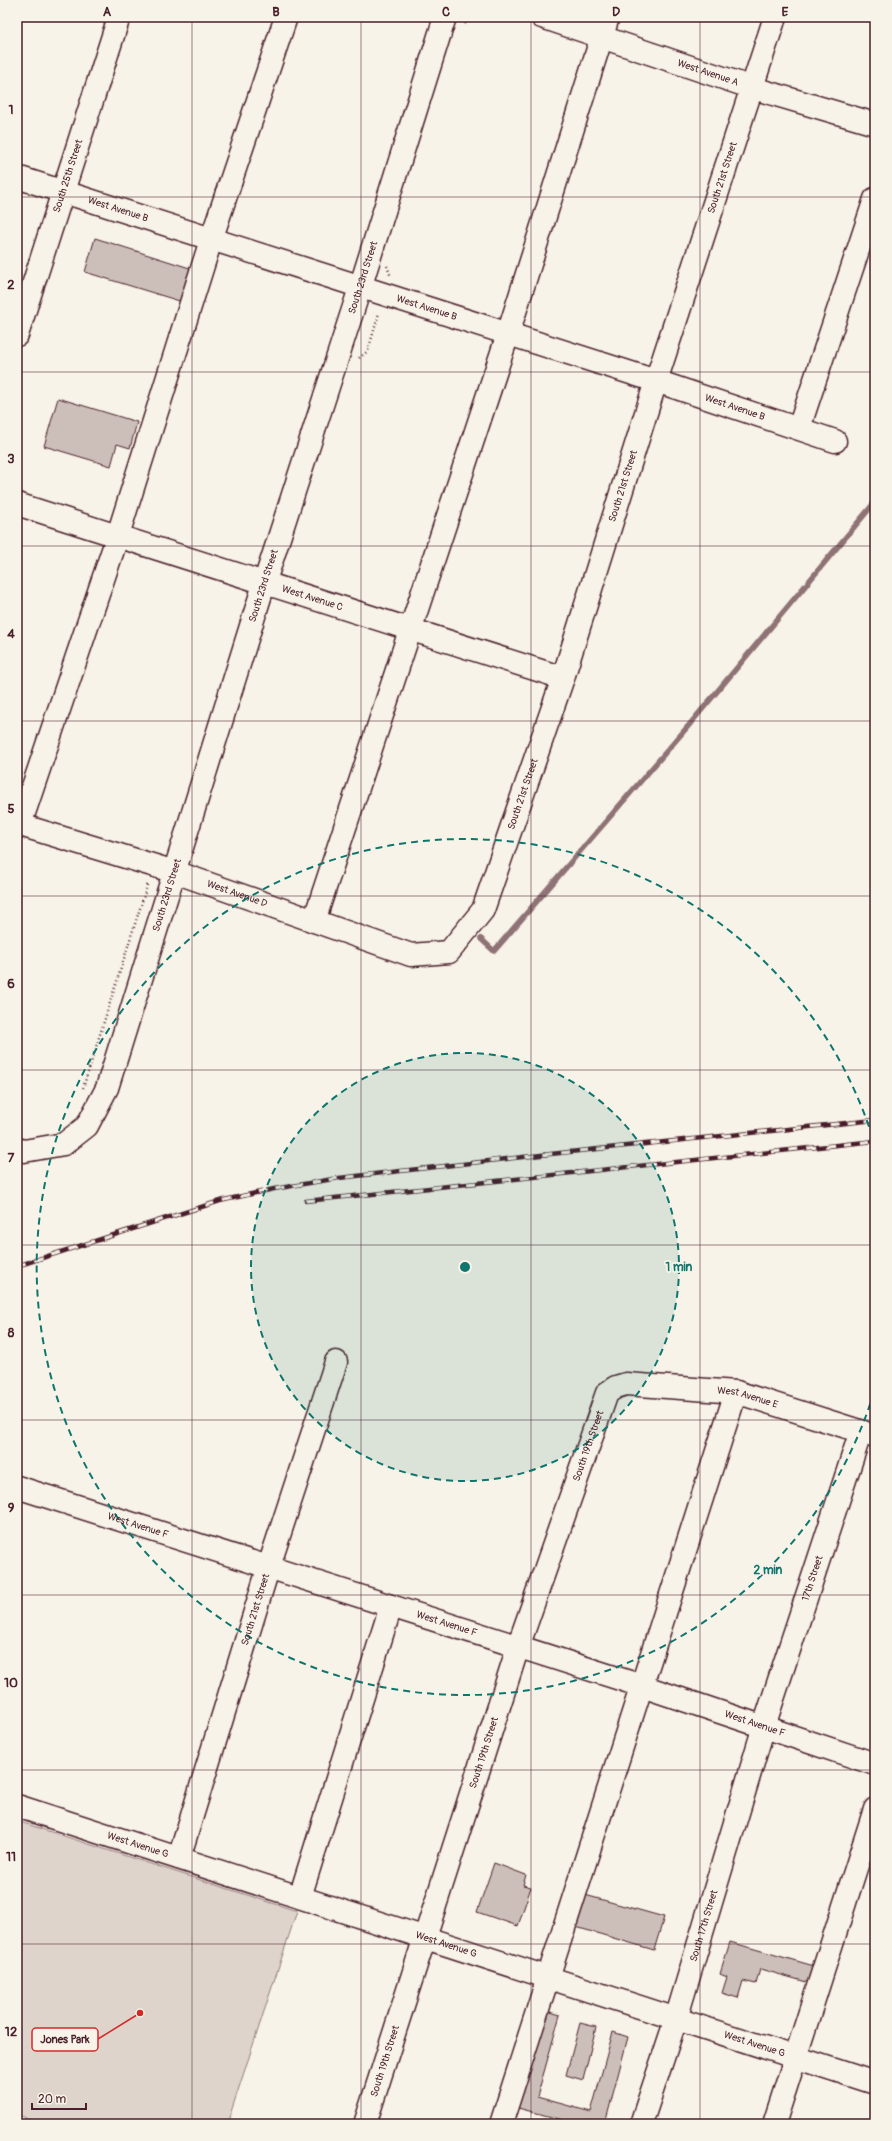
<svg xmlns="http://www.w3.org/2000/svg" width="892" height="2141" font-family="Pangolin,sans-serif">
  <rect width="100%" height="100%" fill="#f7f3e8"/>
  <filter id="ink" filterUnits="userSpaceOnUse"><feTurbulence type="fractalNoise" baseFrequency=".025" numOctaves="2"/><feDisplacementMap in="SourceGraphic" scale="8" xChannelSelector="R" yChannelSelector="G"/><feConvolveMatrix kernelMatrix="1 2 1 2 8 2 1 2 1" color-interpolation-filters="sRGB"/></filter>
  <g filter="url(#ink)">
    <path fill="#ded4cc" stroke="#947a7c" d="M17,1821l280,90 -70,213h-181l-29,-9z"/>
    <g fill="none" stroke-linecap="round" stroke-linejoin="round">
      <path stroke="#8e7275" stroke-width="5.5" d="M481,939l13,12 196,-227 185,-222"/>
    </g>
    <path fill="#ccbfb9" stroke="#4a1f2b" d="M95,238l101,32 -10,33 -101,-31z
      M58,398l79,24 -7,26 -13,-4 -6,22 -67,-20z
      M494,1863l32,12 -3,10 8,2 -13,39 -41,-14z
      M585,1895l79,22 -10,33 -78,-23z
      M730,1942l84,24 -4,17 -50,-14 -4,15 -13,-3 -5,17 -16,-5 5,-16 -7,-3z
      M544,2010l16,5 -23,82 54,15 22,-80 15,5 -23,87h-27l-60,-16z
      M580,2023l16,4 -13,53 -17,-5z"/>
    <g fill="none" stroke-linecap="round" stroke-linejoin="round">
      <g stroke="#4a1f2b" stroke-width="25">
        <g id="minor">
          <path id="s1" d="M542,17l211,71 122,36"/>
          <path id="s2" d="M17,177l639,204 179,60"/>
          <path id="s3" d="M17,335l102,-318"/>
          <path d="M799,428l76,-229"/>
          <path id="s4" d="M17,504l546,174"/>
          <path id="s5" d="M17,824l158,48 236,83 38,-3 34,-42 80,-232 93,-297 119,-364"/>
          <path d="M20,825l98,-290 93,-295 75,-223"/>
          <path d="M314,921l194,-587 100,-317"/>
          <path id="s6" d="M17,1149l7,2 40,-7 23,-18 20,-38 158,-507 95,-293 85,-271"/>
          <path id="s7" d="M17,1487l625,199 233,78"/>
          <path id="s8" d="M17,1806l858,277"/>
          <path id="s9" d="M179,1858l90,-292 67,-204"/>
          <path d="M300,1897l91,-291"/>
          <path id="s10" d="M365,2124l153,-477 89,-254 9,-6 10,-3 110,8 139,44"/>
          <path d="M501,2124l235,-732"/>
          <path id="s11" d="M641,2124l35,-105 88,-293 97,-295"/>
          <path d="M774,2124l101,-315"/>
        </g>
      </g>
      <path stroke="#4a1f2b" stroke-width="2.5" stroke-dasharray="1 3" stroke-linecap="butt" d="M465,24l3,-7
        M387,266l4,11
        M359,358l9,-7 11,-38
        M83,1088l65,-205"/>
      <use href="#minor" stroke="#f7f3e8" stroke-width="22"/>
      <g stroke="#4a1f2b" stroke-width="4.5">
        <path id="rail" d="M306,1201l569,-60
          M17,1266l203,-65 54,-12 65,-11 202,-23 334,-35"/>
      </g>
      <use href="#rail" stroke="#f7f3e8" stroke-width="3" stroke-dasharray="9" stroke-linecap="butt"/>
    </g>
  </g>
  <path fill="none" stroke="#4a1f2b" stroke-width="1" stroke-opacity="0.55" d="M192,17v2107M361,17v2107M531,17v2107M700,17v2107M17,197h858M17,372h858M17,546h858M17,721h858M17,896h858M17,1070h858M17,1245h858M17,1420h858M17,1595h858M17,1770h858M17,1944h858"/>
  <circle cx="465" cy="1267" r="214" fill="#0f766e" fill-opacity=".12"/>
  <g fill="none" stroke="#0f766e" stroke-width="2" stroke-dasharray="7 5">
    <circle cx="465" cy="1267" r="214"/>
    <path d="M874 1392A428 428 0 1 1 874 1142"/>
  </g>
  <g text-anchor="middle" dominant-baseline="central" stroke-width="3.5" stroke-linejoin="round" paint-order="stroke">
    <g font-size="10" fill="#4a1f2b" stroke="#f7f3e8">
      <text stroke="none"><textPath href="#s1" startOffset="175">West Avenue A</textPath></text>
      <text stroke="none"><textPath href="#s3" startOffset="167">South 25th Street</textPath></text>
      <text stroke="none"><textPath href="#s5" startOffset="1278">South 21st Street</textPath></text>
      <text stroke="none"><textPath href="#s2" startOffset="106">West Avenue B</textPath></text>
      <text stroke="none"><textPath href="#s6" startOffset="970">South 23rd Street</textPath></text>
      <text stroke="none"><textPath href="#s2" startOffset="430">West Avenue B</textPath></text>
      <text stroke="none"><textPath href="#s2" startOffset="754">West Avenue B</textPath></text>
      <text stroke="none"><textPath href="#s5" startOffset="954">South 21st Street</textPath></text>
      <text stroke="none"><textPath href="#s6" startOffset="646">South 23rd Street</textPath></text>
      <text stroke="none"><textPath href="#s4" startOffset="310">West Avenue C</textPath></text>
      <text stroke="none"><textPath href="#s5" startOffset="630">South 21st Street</textPath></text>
      <text stroke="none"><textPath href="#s5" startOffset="231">West Avenue D</textPath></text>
      <text stroke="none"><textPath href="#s6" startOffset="322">South 23rd Street</textPath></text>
      <text stroke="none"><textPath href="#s10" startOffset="914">West Avenue E</textPath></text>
      <text stroke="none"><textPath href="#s10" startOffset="714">South 19th Street</textPath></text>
      <text stroke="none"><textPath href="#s7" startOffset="127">West Avenue F</textPath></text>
      <text stroke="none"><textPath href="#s11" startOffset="572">17th Street</textPath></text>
      <text stroke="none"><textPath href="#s9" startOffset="260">South 21st Street</textPath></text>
      <text stroke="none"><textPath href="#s7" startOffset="451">West Avenue F</textPath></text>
      <text stroke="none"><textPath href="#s7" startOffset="775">West Avenue F</textPath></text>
      <text stroke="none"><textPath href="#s10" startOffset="390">South 19th Street</textPath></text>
      <text stroke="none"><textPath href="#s8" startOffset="127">West Avenue G</textPath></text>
      <text stroke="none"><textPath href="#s11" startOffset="208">South 17th Street</textPath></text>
      <text stroke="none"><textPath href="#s8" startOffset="451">West Avenue G</textPath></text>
      <text stroke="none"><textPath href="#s8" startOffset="775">West Avenue G</textPath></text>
      <text stroke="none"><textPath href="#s10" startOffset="66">South 19th Street</textPath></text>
    </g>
  </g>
  <circle cx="465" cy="1267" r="6" fill="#0f766e" stroke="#f7f3e8" stroke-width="2"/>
  <g font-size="12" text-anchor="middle" font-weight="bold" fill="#0f766e" stroke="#f7f3e8" stroke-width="3.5" stroke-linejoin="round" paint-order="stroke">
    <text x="679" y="1271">1 min</text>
    <text x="768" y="1574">2 min</text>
  </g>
  <path fill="none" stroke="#d62828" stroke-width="1.5" d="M140 2013L98 2039"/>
  <circle fill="#d62828" stroke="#f7f3e8" stroke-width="1.5" cx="140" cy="2013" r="4"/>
  <rect fill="#f7f3e8" stroke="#d62828" stroke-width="1.5" x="32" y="2028" width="66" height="23" rx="4"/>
  <g font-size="11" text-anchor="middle" font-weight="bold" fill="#4a1f2b">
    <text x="65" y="2043">Jones Park</text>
  </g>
  <rect width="892" height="2141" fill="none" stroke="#f7f3e8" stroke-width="44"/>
  <path d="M32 2103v6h54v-6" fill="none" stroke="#4a1f2b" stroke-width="2"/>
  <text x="38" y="2103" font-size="12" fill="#4a1f2b" stroke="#f7f3e8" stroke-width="3" paint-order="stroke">20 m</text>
  <rect x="22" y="22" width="848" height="2097" fill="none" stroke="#4a1f2b" stroke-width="1.5"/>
  <g font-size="13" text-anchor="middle" font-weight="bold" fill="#4a1f2b">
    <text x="107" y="16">A</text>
    <text x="276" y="16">B</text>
    <text x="446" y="16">C</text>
    <text x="616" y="16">D</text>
    <text x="785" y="16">E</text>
    <text x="11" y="114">1</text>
    <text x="11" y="289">2</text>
    <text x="11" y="463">3</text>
    <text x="11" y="638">4</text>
    <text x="11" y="813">5</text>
    <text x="11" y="988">6</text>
    <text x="11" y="1162">7</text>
    <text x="11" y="1337">8</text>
    <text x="11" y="1512">9</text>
    <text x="11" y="1687">10</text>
    <text x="11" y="1861">11</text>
    <text x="11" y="2036">12</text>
  </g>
</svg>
